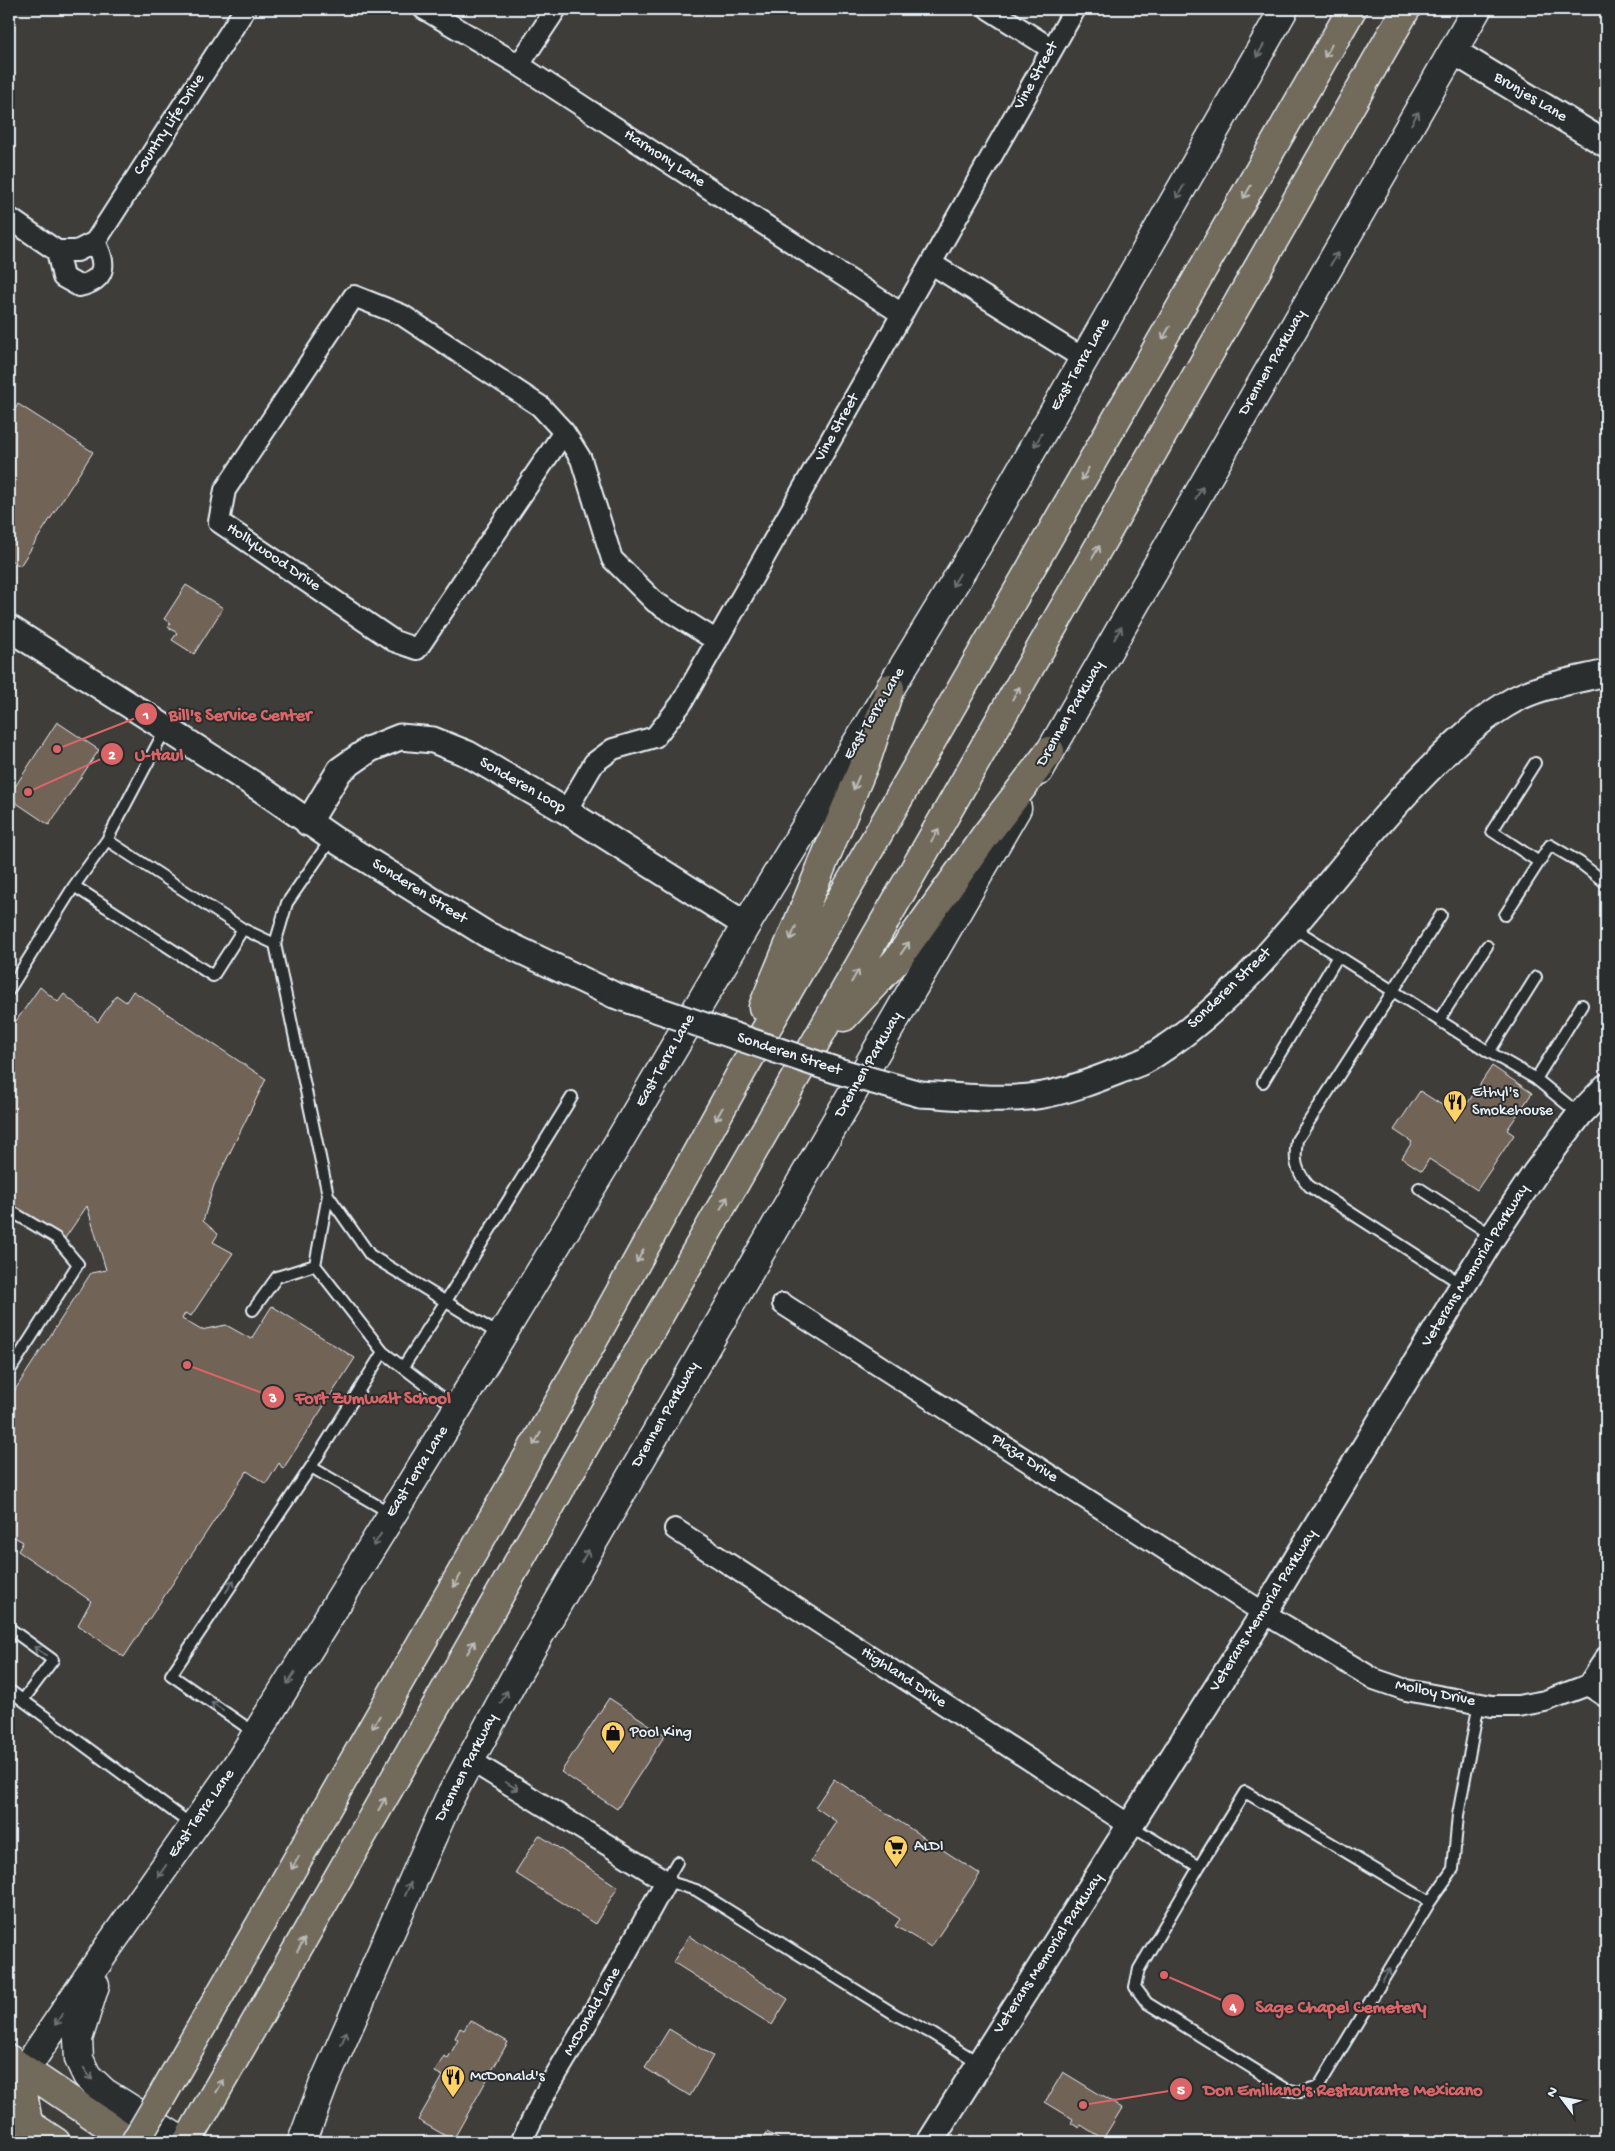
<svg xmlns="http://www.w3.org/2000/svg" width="1615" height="2151" font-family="'Gochi Hand',sans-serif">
  <rect width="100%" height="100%" fill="#3f3d3a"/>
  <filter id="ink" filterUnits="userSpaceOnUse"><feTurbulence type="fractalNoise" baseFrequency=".02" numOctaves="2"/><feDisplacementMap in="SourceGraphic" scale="10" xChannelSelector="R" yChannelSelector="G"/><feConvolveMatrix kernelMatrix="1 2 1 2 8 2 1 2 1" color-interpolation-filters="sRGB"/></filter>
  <g filter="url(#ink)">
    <path fill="#716357" stroke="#e8f1f8" d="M18,404l75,48 -73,114 -11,-7v-139z
      M186,585l37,23 -29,46 -22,-14 5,-7 -9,-6 3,-4 -7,-4z
      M57,722l42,28 -50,75 -40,-27v-2z
      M40,987l18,15 6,-8 34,28 18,-27 10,7 7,-11 133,88 -52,106 -11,36 15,13 -5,8 20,11 -42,63 -6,-3 -3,6 19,11 25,-5 25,14 21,-33 83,52 -72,111 -4,-6 -13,21 -19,-13 -123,186 -46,-32 13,-24 -73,-50 5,-9 -14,-8v-135l82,-126 15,-3 -19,-64 -24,35 -54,-39v-180l3,-6 4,5z
      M1492,1066l40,27 -25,37 7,5 -37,55 -48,-31 -7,12 -20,-13 10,-16 -18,-12 26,-39 39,25z
      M609,1698l56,37 -48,74 -56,-37z
      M834,1779l146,95 -49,73 -36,-21 5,-7 -89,-58 26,-39 -22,-15z
      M539,1835l79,52 -23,37 -80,-51z
      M689,1936l99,63 -16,26 -99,-63z
      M470,2020l38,22 -55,98 -35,-20 25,-44 -8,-4 9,-16 4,2 10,-18 -3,-2 5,-10 4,2z
      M669,2029l44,27 -23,40 -45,-28z
      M1063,2072l59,36 -19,31 -22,-14 -2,3 -8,-5 2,-4 -28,-17z
      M767,2132l16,10h-22z"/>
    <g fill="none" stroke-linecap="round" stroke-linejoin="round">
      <g stroke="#e8f1f8" stroke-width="14">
        <path id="service" d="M1535,763l-43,68 47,31
          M332,838l-45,65 -12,41 53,251 42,60 130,80
          M107,840l136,89 32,15
          M74,886l139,90 30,-47
          M1505,915l45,-70 29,17 27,21
          M1292,927l101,64 48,-76
          M9,990l65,-104 33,-46 59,-112
          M1439,1020l48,-74
          M1489,1052l47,-75
          M1536,1079l46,-74
          M1263,1082l75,-126
          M1419,1188l74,48
          M328,1195l-13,70 68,87 73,56
          M9,1210l47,28 22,26 -69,108
          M1463,1285l-154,-99c-14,-16 -15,-26 -12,-46l96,-149 96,61 47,27 43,35
          M253,1310l24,-33 38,-12
          M403,1367l43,-66 126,-204
          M311,1467l81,47
          M9,1628l44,32 -30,40
          M9,1690l184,136
          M255,1733l-84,-58 140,-208 72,-115
          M1131,1826l68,41 46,-75 185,110 23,-33 5,-54 21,-112
          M677,1862l-11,19 30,9 200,125 35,18 48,30
          M1199,1867l-60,102 -4,18 12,16 139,86 14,3 19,-6 111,-184"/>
      </g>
      <g stroke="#e8f1f8" stroke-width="24">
        <path id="minor" d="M424,9l95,56 383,249
          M989,9l63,40
          M519,65l37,-56
          M9,218l48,33h20l18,-9 150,-233
          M57,251l6,26 16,9c27,-6 28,-22 16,-44
          M932,264l152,95
          M354,296l48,19 138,91 24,26 -147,217 -23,-8 -175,-119 6,-32z
          M564,432l17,27 31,100 43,43 62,39
          M566,811l28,-48 19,-14 42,-12 26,-33 394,-695
          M783,1304l481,309 110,66 32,11 86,16h26l27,-5 43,-16 18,-28
          M675,1529l456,297
          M1588,1685l18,12
          M470,1760l196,121 -66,120 -52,87 -27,54"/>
      </g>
      <g stroke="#e8f1f8" stroke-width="29">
        <path id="tertiary" d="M1453,51l153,93
          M9,628l252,161 71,49 154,96 128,61
          M308,823l32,-53 30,-21 30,-12 33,3 35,14 98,57 180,114
          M920,1094c38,2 85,8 123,1 28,-5 55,-16 81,-26 9,-4 19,-6 27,-12 109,-69 177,-183 265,-274 28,-29 55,-57 89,-78 30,-19 68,-24 101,-32
          M930,2142l334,-529 229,-377 43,-64 44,-58 26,-27"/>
      </g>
      <g stroke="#e8f1f8" stroke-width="31">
        <path id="secondary" d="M1039,771l438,-762
          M95,1985l-17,54 1,20 8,17 17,16 79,50
          M9,2089l16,-19 84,-124 132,-187 216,-350 154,-254 135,-230 237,-389 301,-527
          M302,2142l22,-59 124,-282 66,-122 503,-871"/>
      </g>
      <g stroke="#e8f1f8" stroke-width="31">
        <path id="primary" d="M9,2059l123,83
          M25,2070l-2,23 5,30
          M9,2111l47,31"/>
      </g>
      <g stroke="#e8f1f8" stroke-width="31">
        <path id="motorway" d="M763,1007l105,-252 22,-67
          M844,1017l52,-56 89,-125 65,-85
          M158,2103l404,-706 180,-326 610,-1062
          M187,2142l1219,-2133"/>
      </g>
      <use href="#service" stroke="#2a2d2e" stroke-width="10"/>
      <use href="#minor" stroke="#2a2d2e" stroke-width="20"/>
      <use href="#tertiary" stroke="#2a2d2e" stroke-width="25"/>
      <use href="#secondary" stroke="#2a2d2e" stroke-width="28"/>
      <use href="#primary" stroke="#726b5a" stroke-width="28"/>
      <use href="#motorway" stroke="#726b5a" stroke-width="28"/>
      <g stroke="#e8f1f8" stroke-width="29" stroke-linecap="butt">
        <path id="tertiary-bridge" d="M614,995l224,76 82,23"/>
      </g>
      <g stroke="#e8f1f8" stroke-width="31" stroke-linecap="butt">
        <path id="motorway-bridge" d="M135,2142l23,-39"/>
      </g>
      <use href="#tertiary-bridge" stroke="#2a2d2e" stroke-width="25"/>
      <use href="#motorway-bridge" stroke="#726b5a" stroke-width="28"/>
    </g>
    <defs><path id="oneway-shaft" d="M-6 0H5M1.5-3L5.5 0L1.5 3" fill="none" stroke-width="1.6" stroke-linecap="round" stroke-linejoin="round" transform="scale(1.25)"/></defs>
    <g stroke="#6c7275">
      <use href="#oneway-shaft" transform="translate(1260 51) rotate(120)"/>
      <use href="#oneway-shaft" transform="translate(1415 118) rotate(-60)"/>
      <use href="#oneway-shaft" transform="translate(1180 192) rotate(120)"/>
      <use href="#oneway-shaft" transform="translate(1334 259) rotate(-60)"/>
      <use href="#oneway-shaft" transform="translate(1038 440) rotate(120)"/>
      <use href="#oneway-shaft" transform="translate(1199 493) rotate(-60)"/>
      <use href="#oneway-shaft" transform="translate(956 580) rotate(121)"/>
      <use href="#oneway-shaft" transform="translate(1118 633) rotate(-60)"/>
      <use href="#oneway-shaft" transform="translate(377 1540) rotate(122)"/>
      <use href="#oneway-shaft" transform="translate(585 1556) rotate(-60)"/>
      <use href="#oneway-shaft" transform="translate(230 1586) rotate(-56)"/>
      <use href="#oneway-shaft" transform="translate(40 1651) rotate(-144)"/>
      <use href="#oneway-shaft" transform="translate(291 1678) rotate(122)"/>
      <use href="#oneway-shaft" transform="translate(504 1697) rotate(-62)"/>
      <use href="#oneway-shaft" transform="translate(217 1706) rotate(-145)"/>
      <use href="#oneway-shaft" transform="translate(512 1786) rotate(32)"/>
      <use href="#oneway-shaft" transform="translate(162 1871) rotate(125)"/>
      <use href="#oneway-shaft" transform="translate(408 1889) rotate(-66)"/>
      <use href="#oneway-shaft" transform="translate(1386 1975) rotate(-59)"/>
      <use href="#oneway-shaft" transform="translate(59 2019) rotate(124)"/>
      <use href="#oneway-shaft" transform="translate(344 2038) rotate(-67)"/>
      <use href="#oneway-shaft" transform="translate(88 2074) rotate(55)"/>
    </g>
    <g stroke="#b9bbb9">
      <use href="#oneway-shaft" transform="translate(1328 51) rotate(120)"/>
      <use href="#oneway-shaft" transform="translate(1247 192) rotate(120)"/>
      <use href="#oneway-shaft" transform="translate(1166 333) rotate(120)"/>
      <use href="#oneway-shaft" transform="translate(1085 474) rotate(120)"/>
      <use href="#oneway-shaft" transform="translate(1096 552) rotate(-60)"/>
      <use href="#oneway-shaft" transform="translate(1016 693) rotate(-60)"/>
      <use href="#oneway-shaft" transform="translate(856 783) rotate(113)"/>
      <use href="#oneway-shaft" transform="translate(935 835) rotate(-60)"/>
      <use href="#oneway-shaft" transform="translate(793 933) rotate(113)"/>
      <use href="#oneway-shaft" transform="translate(905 948) rotate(-55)"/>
      <use href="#oneway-shaft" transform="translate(855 976) rotate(-60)"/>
      <use href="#oneway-shaft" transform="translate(719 1114) rotate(119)"/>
      <use href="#oneway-shaft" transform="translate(724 1203) rotate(-60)"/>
      <use href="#oneway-shaft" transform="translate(640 1256) rotate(119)"/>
      <use href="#oneway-shaft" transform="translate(537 1439) rotate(120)"/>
      <use href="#oneway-shaft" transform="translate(457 1581) rotate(120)"/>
      <use href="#oneway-shaft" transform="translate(471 1647) rotate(-60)"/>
      <use href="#oneway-shaft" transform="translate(376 1722) rotate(120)"/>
      <use href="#oneway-shaft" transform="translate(382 1804) rotate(-60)"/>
      <use href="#oneway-shaft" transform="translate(295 1863) rotate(120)"/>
      <use href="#oneway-shaft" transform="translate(301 1945) rotate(-60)"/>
      <use href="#oneway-shaft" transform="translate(220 2086) rotate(-60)"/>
    </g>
  </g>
  <defs>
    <g id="restaurant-pin" transform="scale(1.25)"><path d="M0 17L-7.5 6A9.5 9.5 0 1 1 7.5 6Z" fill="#ffd166" stroke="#2a2d2e"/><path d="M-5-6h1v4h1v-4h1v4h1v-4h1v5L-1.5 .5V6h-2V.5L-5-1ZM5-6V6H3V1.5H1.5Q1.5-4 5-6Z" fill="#111"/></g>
    <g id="shop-pin" transform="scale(1.25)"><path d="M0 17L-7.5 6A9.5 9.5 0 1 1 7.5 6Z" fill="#ffd166" stroke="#2a2d2e"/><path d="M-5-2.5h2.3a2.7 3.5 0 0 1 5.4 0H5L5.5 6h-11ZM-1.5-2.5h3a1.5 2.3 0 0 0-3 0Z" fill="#111"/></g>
    <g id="supermarket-pin" transform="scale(1.25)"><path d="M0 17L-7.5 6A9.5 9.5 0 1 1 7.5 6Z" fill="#ffd166" stroke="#2a2d2e"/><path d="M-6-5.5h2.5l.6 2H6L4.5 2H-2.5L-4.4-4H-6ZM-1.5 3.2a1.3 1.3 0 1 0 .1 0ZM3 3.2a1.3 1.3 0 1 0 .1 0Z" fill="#111"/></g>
  </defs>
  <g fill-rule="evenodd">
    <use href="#restaurant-pin" x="1455" y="1102"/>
    <use href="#shop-pin" x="613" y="1733"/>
    <use href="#supermarket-pin" x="896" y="1847"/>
    <use href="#restaurant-pin" x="453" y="2077"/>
  </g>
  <g text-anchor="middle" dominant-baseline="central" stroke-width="4" stroke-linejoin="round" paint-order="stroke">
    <g font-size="16" fill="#e8f1f8" stroke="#2a2d2e">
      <text transform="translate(1037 76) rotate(-61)">Vine Street</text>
      <text transform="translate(1530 98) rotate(31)">Brunjes Lane</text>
      <text transform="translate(170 125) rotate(-57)">Country Life Drive</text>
      <text transform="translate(664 159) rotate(33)">Harmony Lane</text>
      <text transform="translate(1273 363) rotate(-60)">Drennen Parkway</text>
      <text transform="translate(1081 365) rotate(-60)">East Terra Lane</text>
      <text transform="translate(838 428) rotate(-61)">Vine Street</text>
      <text transform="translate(273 558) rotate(34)">Hollywood Drive</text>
      <text transform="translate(875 714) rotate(-59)">East Terra Lane</text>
      <text transform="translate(1071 714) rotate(-60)">Drennen Parkway</text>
      <text transform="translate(522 786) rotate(30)">Sonderen Loop</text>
      <text transform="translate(419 892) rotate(32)">Sonderen Street</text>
      <text transform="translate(1230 989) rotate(-44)">Sonderen Street</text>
      <text transform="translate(789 1055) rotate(18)">Sonderen Street</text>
      <text transform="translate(666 1061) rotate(-60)">East Terra Lane</text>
      <text transform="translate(869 1065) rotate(-60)">Drennen Parkway</text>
      <text transform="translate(1476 1266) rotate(-58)">Veterans Memorial Parkway</text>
      <text transform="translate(666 1415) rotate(-60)">Drennen Parkway</text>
      <text transform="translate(1024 1459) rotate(33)">Plaza Drive</text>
      <text transform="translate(418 1472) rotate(-58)">East Terra Lane</text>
      <text transform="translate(1264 1611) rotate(-58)">Veterans Memorial Parkway</text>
      <text transform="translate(903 1678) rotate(33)">Highland Drive</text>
      <text transform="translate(1435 1694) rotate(12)">Molloy Drive</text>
      <text transform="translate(467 1768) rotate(-63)">Drennen Parkway</text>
      <text transform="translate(202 1814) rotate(-55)">East Terra Lane</text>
      <text transform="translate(1049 1954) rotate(-57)">Veterans Memorial Parkway</text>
      <text transform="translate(593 2012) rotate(-60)">McDonald Lane</text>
    </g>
    <g font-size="16" fill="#e8f1f8" stroke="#2a2d2e" text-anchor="start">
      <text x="1472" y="1093">Ethyl's<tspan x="1472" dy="18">Smokehouse</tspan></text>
      <text x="630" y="1733">Pool King</text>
      <text x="914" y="1847">ALDI</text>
      <text x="470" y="2077">McDonald's</text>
    </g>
  </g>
  <path fill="none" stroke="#db6466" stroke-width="2" d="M57 749L146 714M28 792L112 754M187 1365L273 1397M1164 1975L1233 2005M1083 2105L1181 2089"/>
  <g fill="#db6466" stroke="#2a2d2e" stroke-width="2">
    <circle cx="57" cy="749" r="5"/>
    <circle cx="28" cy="792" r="5"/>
    <circle cx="187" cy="1365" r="5"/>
    <circle cx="1164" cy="1975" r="5"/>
    <circle cx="1083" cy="2105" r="5"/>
    <circle cx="146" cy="714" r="12"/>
    <circle cx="112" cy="754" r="12"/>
    <circle cx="273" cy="1397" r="12"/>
    <circle cx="1233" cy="2005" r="12"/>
    <circle cx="1181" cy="2089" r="12"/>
  </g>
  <g font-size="15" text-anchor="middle" font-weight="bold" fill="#fff">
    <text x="146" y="719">1</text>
    <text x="112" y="759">2</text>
    <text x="273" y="1402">3</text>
    <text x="1233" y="2011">4</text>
    <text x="1181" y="2094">5</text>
  </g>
  <g font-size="18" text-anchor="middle" font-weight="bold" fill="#db6466" stroke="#2a2d2e" stroke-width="4" stroke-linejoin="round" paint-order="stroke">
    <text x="240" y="720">Bill's Service Center</text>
    <text x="159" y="760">U-Haul</text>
    <text x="373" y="1403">Fort Zumwalt School</text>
    <text x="1341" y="2012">Sage Chapel Cemetery</text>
    <text x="1343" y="2095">Don Emiliano's Restaurante Mexicano</text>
  </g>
  <rect width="1615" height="2151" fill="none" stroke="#2a2d2e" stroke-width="30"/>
  <rect x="15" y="15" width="1585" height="2121" fill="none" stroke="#e8f1f8" stroke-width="2" filter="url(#ink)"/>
  <g transform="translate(1562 2098) rotate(302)" stroke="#2a2d2e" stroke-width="4" paint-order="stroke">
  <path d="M0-4L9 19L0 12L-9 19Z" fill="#e8f1f8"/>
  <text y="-8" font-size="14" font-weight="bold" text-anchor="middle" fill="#e8f1f8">N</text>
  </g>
</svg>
